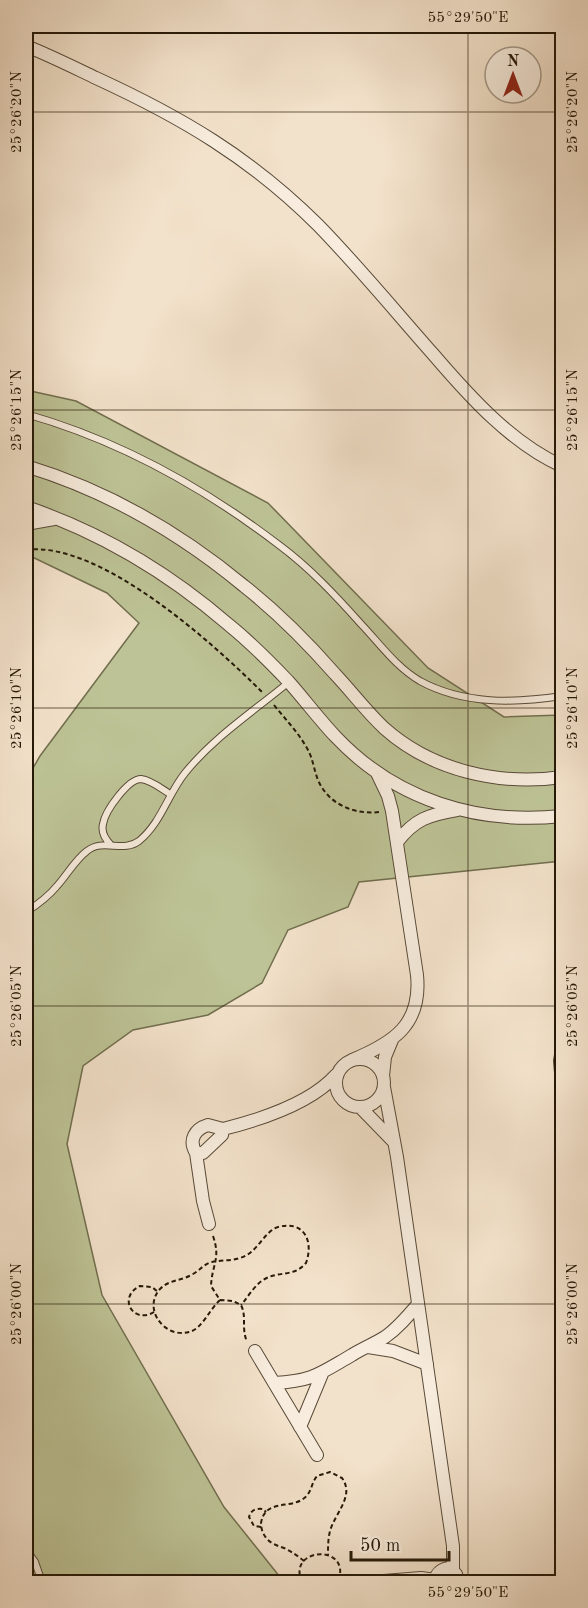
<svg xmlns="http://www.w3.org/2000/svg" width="588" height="1608" font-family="'Old Standard TT',serif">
  <rect width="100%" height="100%" fill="#f3e2cb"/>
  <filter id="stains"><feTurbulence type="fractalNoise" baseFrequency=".00333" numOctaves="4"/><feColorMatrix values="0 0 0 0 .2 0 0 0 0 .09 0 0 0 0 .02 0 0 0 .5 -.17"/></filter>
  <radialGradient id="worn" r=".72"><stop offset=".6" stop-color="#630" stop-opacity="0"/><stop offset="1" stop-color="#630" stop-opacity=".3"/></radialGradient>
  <path fill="#bdc396" stroke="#716e4e" stroke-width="1.5" d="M26,390l50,11 192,102 160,165 76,49 58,-2v146l-203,21 -11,25 -60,23 -26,53 -54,32 -75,15 -50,36 -16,78 35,151 122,212 60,75h-258v-802l14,-24 99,-133 -32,-30 -81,-39z"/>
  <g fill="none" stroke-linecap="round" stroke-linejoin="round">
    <g stroke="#584a38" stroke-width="8">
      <path id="service" d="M26,414c92,26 177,73 253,131 31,23 57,51 82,79 19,20 35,43 59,57 44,24 95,22 142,15
        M111,845c-6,-6 -10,-13 -8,-21 2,-13 25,-45 38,-45 10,1 21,10 29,15
        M26,912c11,-7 22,-15 31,-26 10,-11 18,-26 30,-35 16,-13 36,2 52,-10 22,-18 29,-47 46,-68 29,-36 69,-62 104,-91
        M26,1549l9,13 7,20"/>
    </g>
    <g stroke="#584a38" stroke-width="14">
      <path id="minor" d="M26,46c23,9 47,21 70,32 85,39 155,80 222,147 40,41 77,86 115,129 36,42 78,89 129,112
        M26,466c79,24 154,67 218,120 33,26 63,56 91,88 17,18 31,37 49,54 48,43 116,58 178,49
        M26,507c74,25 144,67 203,118 21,17 40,36 59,56 16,18 31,38 47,55 60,64 142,89 227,80
        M26,524l28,-5
        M397,842c18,-23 31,-27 60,-32
        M562,1049l-2,12 2,24
        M336 1083a24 24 0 1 1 48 0a24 24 0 1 1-48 0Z
        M352,1060c41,-17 70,-35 65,-85l-25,-164 -4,-15 -11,-23
        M383,1076l2,-19 7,-17
        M384,1087l13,70 56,389v24
        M361,1108l33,34
        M208,1125l15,4 -1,6 -19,18h-7c-8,-13 -1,-24 12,-28z
        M223,1129c36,-9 88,-26 113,-54
        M196,1153l7,48 6,23
        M368,1347l25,4 34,13
        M255,1351l62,104
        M274,1383c39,-2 45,-9 78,-28 11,-7 22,-11 33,-18 13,-9 23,-21 33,-33
        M300,1427l22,-53
        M384,1581l37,-3 14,2
        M435,1582c1,-8 4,-12 13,-14l8,6 2,8"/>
    </g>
    <path stroke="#251807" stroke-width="2" stroke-dasharray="4.5 3" stroke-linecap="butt" d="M26,550c73,-10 187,93 236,142
      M274,705c12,15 25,28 34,45 5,9 6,20 10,30 10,24 36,35 61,32
      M213,1236c8,23 -1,28 -2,50l9,14 13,1 8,4c6,12 0,22 6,37
      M220,1300c-11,10 -18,29 -31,32 -24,7 -47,-23 -29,-43 10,-10 22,-8 33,-15 7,-4 11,-10 19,-12 9,-2 19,-1 28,-4 18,-5 23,-26 38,-31 26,-7 36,14 28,36 -13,15 -27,7 -43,17 -9,6 -15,17 -22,25
      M154,1312c-21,13 -37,-15 -14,-26l12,1 6,5
      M261,1527l-7,-1 -5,-9c2,-7 7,-9 14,-8l3,3
      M304,1561c-6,-5 -12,-9 -20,-13 -6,-2 -12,-4 -16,-8 -5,-5 -7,-11 -7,-17 4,-24 28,-14 42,-24 9,-6 8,-16 14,-23l13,-4 12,6c13,18 -7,35 -12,53 -2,8 -2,16 -2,24
      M340,1576l13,1 10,5
      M302,1582c-16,-35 51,-39 36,0"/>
    <use href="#service" stroke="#f7ecdd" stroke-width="6"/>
    <use href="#minor" stroke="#f7ecdd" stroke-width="12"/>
  </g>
  <path fill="none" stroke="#251807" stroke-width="1.5" stroke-opacity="0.45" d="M468,26v1556M26,112h536M26,410h536M26,708h536M26,1006h536M26,1304h536"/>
  <rect width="588" height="1608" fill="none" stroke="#f3e2cb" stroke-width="66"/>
  <g transform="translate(513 75)"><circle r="28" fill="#f7ecdd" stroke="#a39787" stroke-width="1.5"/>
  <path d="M0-4.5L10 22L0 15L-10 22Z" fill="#8f2418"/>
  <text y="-9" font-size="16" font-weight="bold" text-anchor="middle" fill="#251807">N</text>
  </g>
  <path d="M351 1551v9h98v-9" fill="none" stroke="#251807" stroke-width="3"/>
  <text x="360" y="1551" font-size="18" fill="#251807" stroke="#f7ecdd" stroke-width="4.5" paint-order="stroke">50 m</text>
  <rect x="33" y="33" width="522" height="1542" fill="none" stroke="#251807" stroke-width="2"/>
  <g font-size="15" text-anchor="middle" fill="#251807">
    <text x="468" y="22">55°29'50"E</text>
    <text transform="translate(16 112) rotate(-90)" y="5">25°26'20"N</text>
    <text transform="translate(572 112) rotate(-90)" y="5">25°26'20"N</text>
    <text transform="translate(16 410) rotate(-90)" y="5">25°26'15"N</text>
    <text transform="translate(572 410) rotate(-90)" y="5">25°26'15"N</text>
    <text transform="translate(16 708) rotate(-90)" y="5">25°26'10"N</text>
    <text transform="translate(572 708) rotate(-90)" y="5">25°26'10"N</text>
    <text transform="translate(16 1006) rotate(-90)" y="5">25°26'05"N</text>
    <text transform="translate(572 1006) rotate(-90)" y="5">25°26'05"N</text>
    <text transform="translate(16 1304) rotate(-90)" y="5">25°26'00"N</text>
    <text transform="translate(572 1304) rotate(-90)" y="5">25°26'00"N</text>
    <text x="468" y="1597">55°29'50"E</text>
  </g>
  <rect width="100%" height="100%" filter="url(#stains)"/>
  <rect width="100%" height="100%" fill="url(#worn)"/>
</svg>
